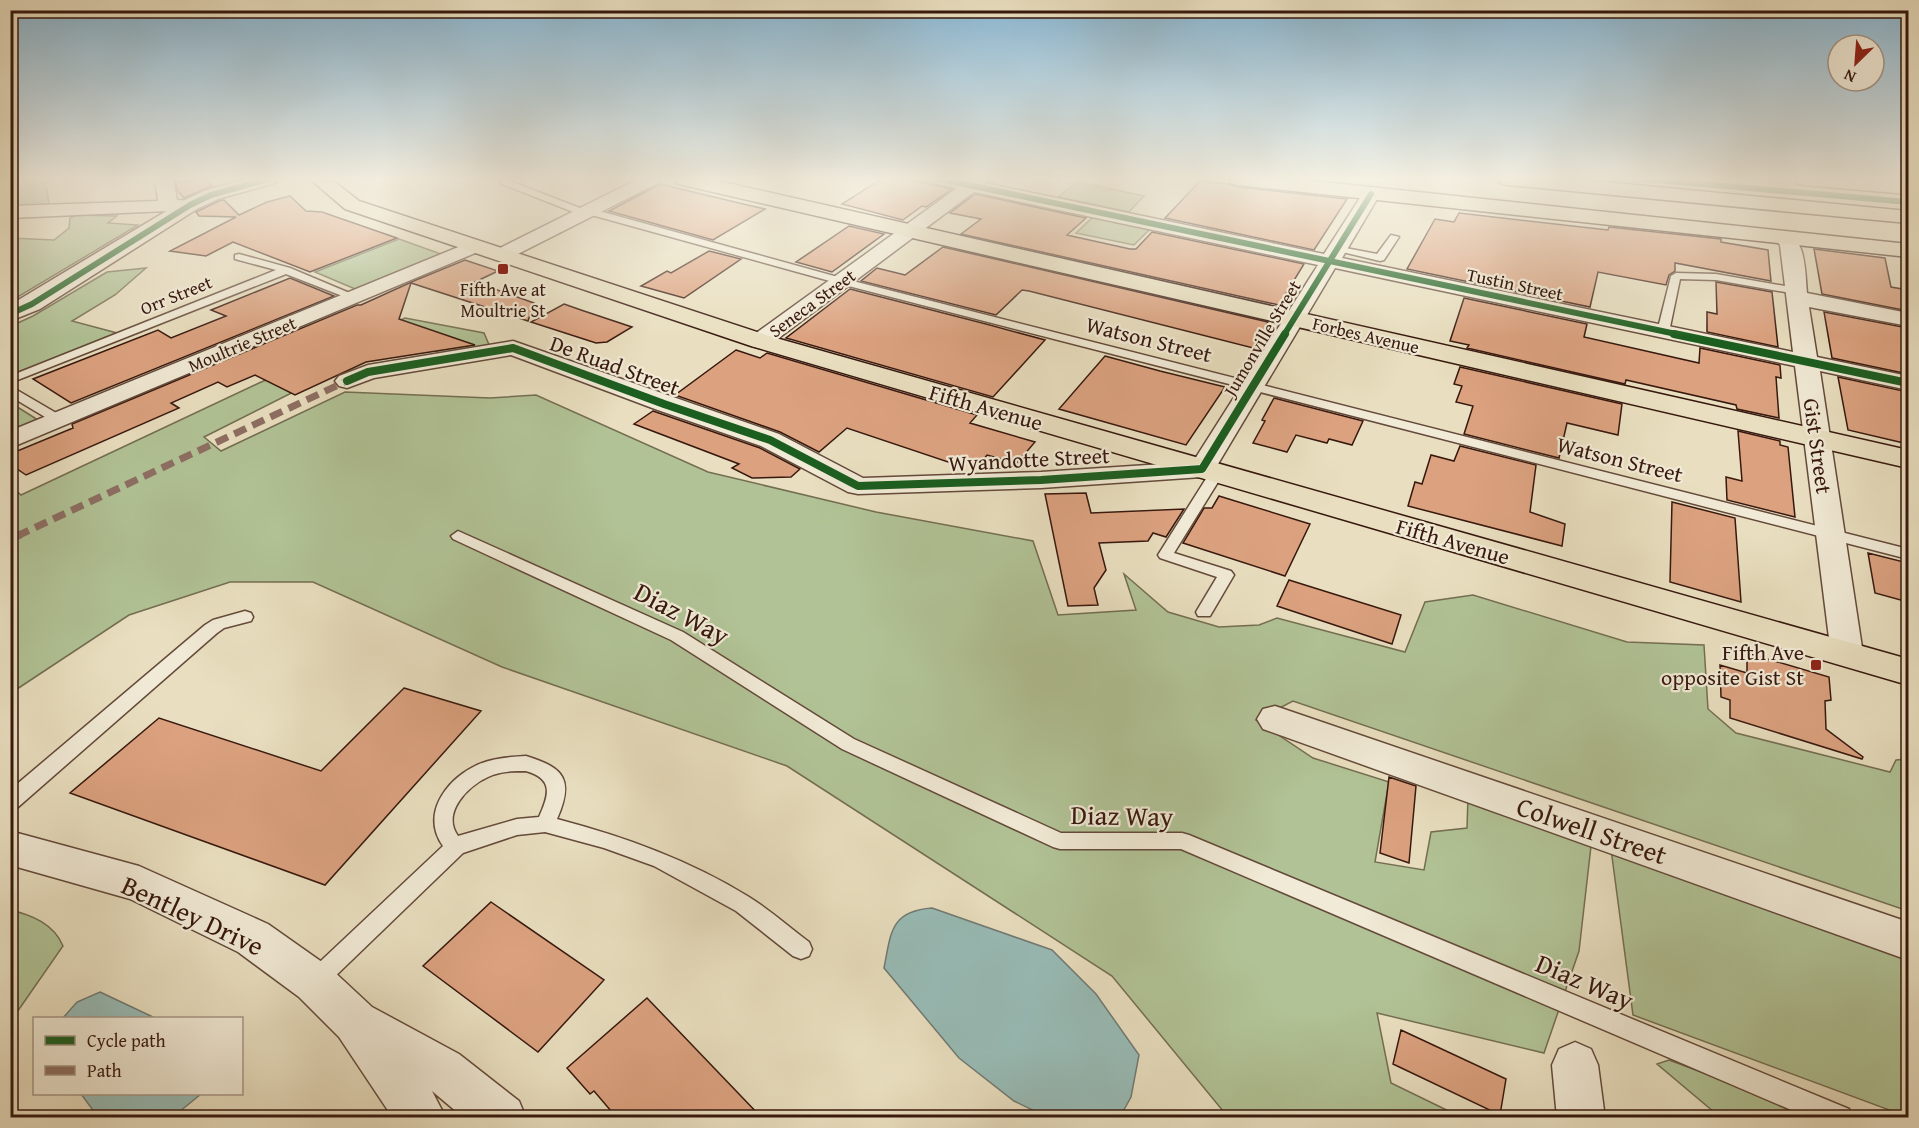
<svg xmlns="http://www.w3.org/2000/svg" width="1919" height="1128" font-family="'Gentium Book Plus',serif">
  <rect width="100%" height="100%" fill="#e9dfc0"/>
  <filter id="stains"><feTurbulence type="fractalNoise" baseFrequency=".00333" numOctaves="4"/><feColorMatrix values="0 0 0 0 .2 0 0 0 0 .09 0 0 0 0 .02 0 0 0 .5 -.17"/></filter>
  <radialGradient id="worn" r=".72"><stop offset=".6" stop-color="#630" stop-opacity="0"/><stop offset="1" stop-color="#630" stop-opacity=".3"/></radialGradient>
  <path fill="#b1c396" stroke="#746e52" stroke-width="1.5" d="M10,179h35l4,25 -38,4z
    M1077,182l67,14 -15,16 -71,-15z
    M76,215l41,1 -9,7 30,2 -127,76v-63l43,2 15,-12 1,-10z
    M1093,217l57,12 -16,16 -58,-12z
    M399,239l42,15 -86,35 -40,-17z
    M146,268l-31,27 -43,26 45,12 -106,42v-49l22,-10 74,-44z
    M405,318l79,15 6,14 -52,8 -3,-11 -58,9 -52,23 -121,61 17,14 124,-59 145,6 46,-3 172,77 168,40 157,29 25,74 78,-5 -12,-36 44,38 51,15 40,-2 18,-7 128,34 20,-50 48,-7 154,47 77,3 4,64 28,24 154,39 6,-12 12,-1v152l-615,-210 -37,19 57,38 76,24 -14,80 49,8 7,-38 36,-4 1,-31 123,49 -12,105 -35,102 -167,-40 14,70 70,34h-233l-116,-141 -325,-210 -285,-99 -189,-85h-83l-101,33 -118,78 -1,-208 11,10 238,-112z
    M11,403l27,17 -27,13z
    M1611,849l297,106v162l-275,-102z
    M10,910c22,5 44,14 53,36l-48,69 1,103 -6,-1z
    M1669,1060l153,57h-102l-63,-53z"/>
  <path fill="#98bcb7" stroke="#717a73" stroke-width="1.5" d="M932,908l120,42 44,44 43,61 -8,42 -11,20h-73l-33,-16 -55,-43 -75,-90c7,-35 6,-57 48,-60z
    M100,992l55,26h-92l14,-16z
    M81,1094h120l-22,18 -10,6 -71,-1z"/>
  <path fill="#dca280" stroke="#37180e" stroke-width="1.5" d="M205,179l7,7 -28,12 -7,-8 -1,-8z
    M881,179h26l45,10 -26,18 -4,-1 -19,14 -61,-16z
    M1200,181l29,3 9,3 109,12 -33,51 -149,-32z
    M660,184l79,19 26,6 -52,31 -104,-29z
    M975,194l111,24 -19,17 63,14h6l16,-17 152,32 -25,41 -318,-71 20,-15 -31,-6z
    M290,196l16,15 16,1 75,26 -87,34 -77,-30 -27,14 -36,-5 66,-34 -37,-1 -3,-4 23,-11 5,-1 15,15 28,-13z
    M1459,213l149,17 1,-3 112,12v3l47,8 3,31 -96,-18v8l-6,4 -3,10 -68,-13 -8,35 -183,-38 28,-50 19,3z
    M849,226l35,8 -52,38 -36,-10z
    M943,247l325,75 -2,3 3,1 -16,22 -224,-57 -7,-1 -26,25 -135,-34 16,-13 28,7z
    M1814,249l71,9 6,29 17,3v21l-86,-17z
    M709,251l32,8 -57,39 -43,-12 26,-15 4,2z
    M465,260l33,11 -23,11 59,21 -6,18 -117,-38 -12,36 76,26 -109,17 -71,33 -40,-20 -28,12 -9,-5 -47,21 8,5 -153,67 -16,-11v-10l63,-26 -1,-4 285,-119h4l55,-25z
    M290,278l44,18 -263,107 -38,-24 125,-49 13,8 55,-22 -15,-6z
    M1716,282l56,10 6,55 -71,-15v-20l10,2z
    M850,289l136,35 59,16 -52,57 -207,-59z
    M1464,298l123,26 -3,13 115,26 1,-15 80,17 1,13 -5,-1 3,41 -42,-9 -1,-4 -110,-25 -1,4 -158,-36 2,-3 -19,-4z
    M564,304l17,6 51,17 -25,15 -11,1 -65,-21z
    M1824,312l84,16v46l-76,-16z
    M736,350l24,8 7,-5 210,62 -7,8 65,19 -18,21 -30,-8 -6,8 -22,-6 -8,6 -104,-35 -28,24 -39,-20 -105,-37z
    M1105,356l55,15 65,16 -39,58 -127,-36z
    M1460,367l162,37 -4,31 -51,-12 -8,35 -95,-24 9,-28 -17,-4 6,-16 -8,-2z
    M1838,377l70,15v52l-60,-14z
    M1274,398l89,23 -11,24 -23,-6 -2,4 -31,-8 -9,17 -34,-9 12,-22 -3,-1z
    M653,411l107,37 40,21 -9,8 -39,1 -20,-10 7,-4 -105,-40z
    M1738,431l42,10v4l8,2 7,70 -68,-17 -1,-23 16,4z
    M1460,446l76,19 -6,47 35,12 -3,22 -154,-40 7,-24 7,2 9,-29 23,6z
    M1086,493l5,20 93,-4 -18,28 -13,-4 -5,8 -49,2 7,27 -12,18 4,17 -30,1 -23,-112z
    M1219,496l91,28 -25,52 -102,-33 21,-35h8z
    M1672,502l63,16 6,84 -71,-20z
    M1868,553l36,9 4,18v22l-33,-9z
    M1289,580l112,35 -9,29 -115,-38z
    M1747,653l82,24 2,23 -6,1 1,28 37,28 -1,2 -132,-41v-18l-9,-3 -1,-32 27,8z
    M404,688l77,23 -156,174 -255,-92 89,-75 162,53z
    M1389,777l27,9 -7,77 -29,-10z
    M491,902l113,78 -66,72 -115,-86z
    M647,998l115,120h-145l-23,-27 -4,3 -23,-26z
    M1401,1030l105,49 -6,36 -107,-51z"/>
  <g fill="none" stroke-linecap="round" stroke-linejoin="round">
    <g stroke="#644a3a" stroke-width="3">
      <path id="service" d="M505,179l80,31 7,-1 253,70 1063,270v10l-1071,-276 -249,-69 -7,1 -79,-31 -1,-2z
        M1391,235l8,2 -15,23 -4,1 -50,-12 5,-3 42,8z
        M239,254l51,14 69,29 -5,3 -4,-1 -64,-25 -276,109v-7l266,-106 -41,-11v-4z
        M1676,273l40,1 80,14 5,3 -5,3 -80,-14 -36,-1 -11,53 -6,3 -6,-3 14,-56z
        M10,386l53,31 2,3 -6,4 -4,-1 -45,-27z
        M1216,470l7,4 -49,79 57,18 3,4 -24,41h-12l-2,-4 21,-35 -57,-19 -2,-3 51,-81z
        M458,531l225,101 171,107 207,94h121l7,2 660,274 3,9h-42l-629,-269h-121l-7,-2 -211,-98 -171,-109 -218,-101 -2,-3z
        M245,611l6,2 2,4 -2,4 -27,7 -7,5 -200,175 -7,2v-20l195,-165 8,-5z
        M526,756c39,12 48,24 31,63 68,18 132,41 192,78 21,13 40,30 60,45l3,7 -3,7 -8,3 -8,-3 -57,-45 -82,-45 -50,-18 -59,-16 -28,3 -54,18 -139,134 -8,3 -8,-3 -3,-7 3,-7 135,-127c-22,-31 2,-65 32,-80 16,-8 34,-9 51,-10zM526,771c28,8 23,24 13,46l-22,2 -59,17c-17,-23 10,-50 30,-59 12,-6 25,-6 38,-6z"/>
    </g>
    <g stroke="#644a3a" stroke-width="3">
      <path id="minor" d="M155,179h18l4,21 19,1 3,4 -3,4 -6,1 -180,8v-12l148,-5z
        M638,179h22l-2,4 -150,76h-14l-3,-4 3,-4z
        M932,179h56l-3,4 339,71 41,-64h12l3,4 -38,64 451,94 -13,-107 -5,-6 3,-4c29,-7 27,40 29,58l101,20v13l-99,-19 8,50 91,19v14l-88,-19 43,283 -4,8 -12,4 -12,-4 -4,-8 -36,-288 -460,-98 -120,201 -3,6 -10,2 -161,11 -183,6 -10,-2 -87,-46 -106,-37 -144,-54 -137,23 -27,10 -8,-2 -4,-5 4,-5 29,-11 145,-24 266,93 84,44 178,-6 152,-10 125,-197 -344,-73 -206,154 -8,2 -8,-2 -3,-5 3,-5 205,-148 -23,-5z
        M473,241l7,2 3,4 -3,4 -470,197v-17z
        M1275,706l633,216v38l-645,-231 -6,-10 6,-10z
        M10,831l129,35 129,58 61,43 43,40 87,47 60,47 7,17h-62l-32,-27 14,27h-53l-54,-81 -40,-40 -61,-45 -108,-53 -120,-34z
        M1575,1042l16,7 7,16 7,53h-48l-5,-53 7,-16z"/>
    </g>
    <g stroke="#644a3a" stroke-width="3">
      <path id="tertiary" d="M245,179h32l-2,4 -57,16 -21,10 -157,100 -30,12v-16l173,-104 21,-10z"/>
    </g>
    <g stroke="#37180e" stroke-width="3">
      <path id="primary" d="M310,179h21l28,22 410,135 1139,323v26l-1157,-339 -406,-137z
        M674,179h36l1198,271v18l-1225,-283 -7,-2z"/>
    </g>
    <g stroke="#37180e" stroke-width="3">
      <path id="trunk" d="M1229,179h66l613,65v13l-670,-72 -7,-2z"/>
    </g>
    <g stroke="#37180e" stroke-width="3">
      <path id="motorway" d="M1498,179h74l336,32v12l-401,-38 -7,-2z
        M1795,179h80l33,3v12l-104,-9 -7,-2z"/>
    </g>
    <use href="#service" fill="#f1ead6" fill-rule="evenodd"/>
    <use href="#minor" fill="#f1ead6" fill-rule="evenodd"/>
    <use href="#tertiary" fill="#f1ead6" fill-rule="evenodd"/>
    <use href="#primary" fill="#e9dfc0" fill-rule="evenodd"/>
    <use href="#trunk" fill="#e9dfc0" fill-rule="evenodd"/>
    <use href="#motorway" fill="#e9dfc0" fill-rule="evenodd"/>
    <path stroke="#8d6e63" stroke-width="5" stroke-dasharray="10 5" stroke-linecap="butt" d="M321,181l7,-2"/>
    <path stroke="#8d6e63" stroke-width="7" stroke-dasharray="13 7" stroke-linecap="butt" d="M17,536l330,-155"/>
    <path stroke="#8d6e63" stroke-width="8" stroke-dasharray="16 8" stroke-linecap="butt" d="M10,539l11,-5"/>
    <g stroke="#f1ead6" stroke-width="8">
      <path id="cycleway-far1" d="M940,179l741,156
        M1646,179l262,23
        M10,314l22,-10 158,-99 21,-10 57,-16
        M1284,335l87,-141"/>
    </g>
    <g stroke="#f1ead6" stroke-width="10">
      <path id="cycleway" d="M1674,334l234,49
        M347,381l21,-9 145,-24 151,56 106,36 88,46 183,-6 161,-11 83,-135"/>
    </g>
    <use href="#cycleway-far1" stroke="#1b5e20" stroke-width="6"/>
    <use href="#cycleway" stroke="#1b5e20" stroke-width="8"/>
  </g>
  <linearGradient id="sky" x2="0" y2="1"><stop stop-color="#88b7d4"/><stop offset="0.53" stop-color="#f5f1e3"/><stop offset="1" stop-color="#f5f1e3" stop-opacity="0"/></linearGradient>
  <rect width="1919" height="337" fill="url(#sky)"/>
  <g fill="#8f2418" stroke="#f1ead6" stroke-width="2">
    <rect x="497" y="263" width="12" height="12" rx="3"/>
    <rect x="1810" y="659" width="12" height="12" rx="3"/>
  </g>
  <g text-anchor="middle" dominant-baseline="central" stroke-width="4.5" stroke-linejoin="round" paint-order="stroke">
    <g font-size="18" fill="#37180e" stroke="#f1ead6">
      <text transform="translate(1515 284) rotate(12)">Tustin Street</text>
      <text transform="translate(176 295) rotate(-22)">Orr Street</text>
      <text transform="translate(812 303) rotate(-36)">Seneca Street</text>
      <text transform="translate(1366 335) rotate(13)">Forbes Avenue</text>
      <text transform="translate(1262 338) rotate(-59)">Jumonville Street</text>
      <text transform="translate(242 344) rotate(-23)">Moultrie Street</text>
    </g>
    <g font-size="18" fill="#37180e" stroke="#f1ead6">
      <text x="503" y="289">Fifth Ave at<tspan x="503" dy="21">Moultrie St</tspan></text>
    </g>
    <g font-size="22" fill="#37180e" stroke="#f1ead6">
      <text transform="translate(1149 339) rotate(14)">Watson Street</text>
      <text transform="translate(615 365) rotate(20)">De Ruad Street</text>
      <text transform="translate(986 407) rotate(16)">Fifth Avenue</text>
      <text transform="translate(1818 446) rotate(82)">Gist Street</text>
      <text transform="translate(1029 459) rotate(-3)">Wyandotte Street</text>
      <text transform="translate(1620 459) rotate(14)">Watson Street</text>
      <text transform="translate(1453 541) rotate(16)">Fifth Avenue</text>
    </g>
    <g font-size="22" fill="#37180e" stroke="#f1ead6" text-anchor="end">
      <text x="1804" y="652">Fifth Ave<tspan x="1804" dy="25">opposite Gist St</tspan></text>
    </g>
    <g font-size="27" fill="#37180e" stroke="#f1ead6">
      <text transform="translate(682 613) rotate(28)">Diaz Way</text>
      <text transform="translate(1122 815) rotate(1)">Diaz Way</text>
      <text transform="translate(1592 830) rotate(19)">Colwell Street</text>
      <text transform="translate(193 915) rotate(25)">Bentley Drive</text>
      <text transform="translate(1585 981) rotate(23)">Diaz Way</text>
    </g>
  </g>
  <rect width="1919" height="1128" fill="none" stroke="#e9dfc0" stroke-width="36"/>
  <rect x="12" y="12" width="1895" height="1104" fill="none" stroke="#37180e" stroke-width="3"/>
  <rect x="18" y="18" width="1883" height="1092" fill="none" stroke="#37180e" stroke-width="1.5"/>
  <rect x="33" y="1017" width="210" height="78" fill="#f1ead6" stroke="#a79686" stroke-width="1.5"/>
  <rect x="45" y="1036" width="30" height="9" fill="#1b5e20" stroke="#a79686" stroke-width="1.5"/>
  <text x="87" y="1047" font-size="18" fill="#37180e">Cycle path</text>
  <rect x="45" y="1066" width="30" height="9" fill="#8d6e63" stroke="#a79686" stroke-width="1.5"/>
  <text x="87" y="1077" font-size="18" fill="#37180e">Path</text>
  <g transform="translate(1856 63) rotate(205)"><circle r="28" fill="#f1ead6" stroke="#a79686" stroke-width="1.5"/>
  <path d="M0-4.5L10 22L0 15L-10 22Z" fill="#8f2418"/>
  <text y="-9" font-size="16" font-weight="bold" text-anchor="middle" fill="#37180e">N</text>
  </g>
  <rect width="100%" height="100%" filter="url(#stains)"/>
  <rect width="100%" height="100%" fill="url(#worn)"/>
</svg>
